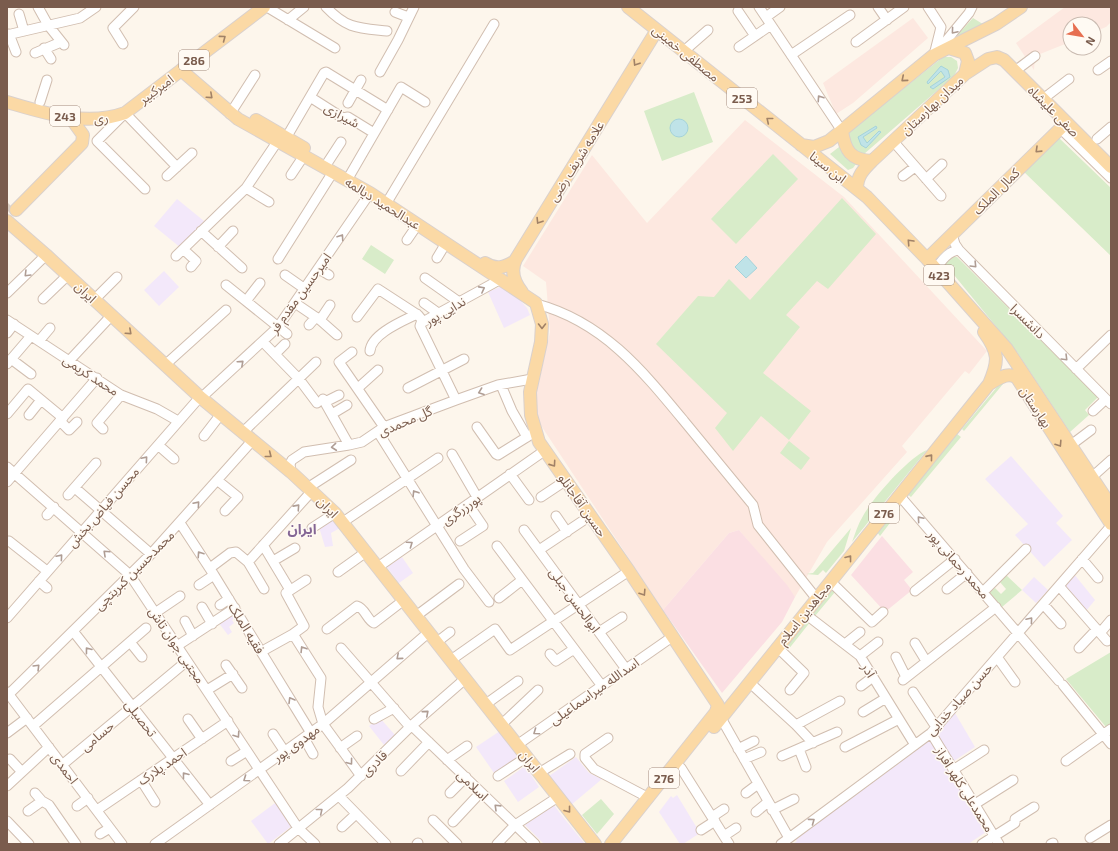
<svg xmlns="http://www.w3.org/2000/svg" width="1118" height="851" font-family="'Exo 2','Noto Sans Arabic',sans-serif">
  <rect width="100%" height="100%" fill="#fdf6ec"/>
  <path fill="#fde8e0" d="M1065,7h46v15l-5,5 -12,5v-8h-24v18l-35,14 -1,14 -18,-27z
    M913,18l15,20 -75,65 -17,11 -13,-31z
    M745,120l99,77 143,154 -18,23 -4,-3 -63,75 5,6 -80,90 -32,55 -56,-67 -10,3 -66,77 -123,-186 -3,-13 -1,-16 14,-63 -4,-50 -23,-16 69,-111 55,68z"/>
  <path fill="#f3e8fa" d="M177,199l27,22 -23,27 -27,-22z
    M164,271l15,16 -20,19 -15,-16z
    M500,287l19,12 8,9 3,7 -26,13 -16,-36z
    M1011,456l52,60 -7,7 16,17 -28,27 -29,-32 13,-11 -43,-45z
    M333,519l7,9 -9,5 2,13 -8,1 -6,-20z
    M402,557l11,16 -14,10 -12,-16z
    M1074,574l21,26 -9,11 -21,-26z
    M1034,577l14,13 -12,13 -14,-13z
    M231,613l4,5 -3,2 2,3 -5,4 3,5 -4,3 -10,-13z
    M955,713l20,34 -21,14 -17,-26z
    M380,718l15,17 -11,10 -15,-19z
    M500,731l18,26 -24,16 -18,-26z
    M930,736l59,94 -21,14h-175l4,-3 -2,-3z
    M576,757l13,16 13,6 -31,26 -22,-29z
    M525,766l14,21 -21,15 -14,-21z
    M677,795l23,38 -17,11h-3l-21,-32 12,-16 2,2z
    M275,803l17,23 -24,18 -17,-23z
    M554,805l5,7 26,32h-41l-19,-19z"/>
  <path fill="#fbdfe3" d="M739,530l48,55 8,12 -13,25 -60,71 -59,-83 66,-77z
    M882,536l31,36 -9,8 8,10 -27,22 -34,-37z"/>
  <path fill="#d8ecc9" d="M973,18l13,8 -34,15z
    M943,57h8l6,4 1,7 -4,8 -90,78c-11,-1 -15,-10 -16,-21z
    M694,92l19,50 -51,19 -18,-50z
    M1058,137l53,51v68l-88,-85z
    M839,147l17,17 -3,4 -5,2 -18,-16z
    M773,154l25,25 -62,65 -25,-25z
    M842,198l34,36 -48,55 -11,-8 -31,34 14,12 -37,46 48,38 -22,29 -28,-24 -28,35 -18,-23 12,-15 -71,-69 42,-48 16,1 15,-18 21,21z
    M371,245l23,15 -9,14 -23,-15z
    M951,257h6l141,140 -13,13 4,5 -19,17 -53,-80 -72,-88z
    M1002,381l1,3 -39,47 -2,-2z
    M957,434l4,3 -50,60 -4,-3z
    M789,441l21,17 -9,12 -21,-17z
    M927,450l-75,92c3,-8 6,-18 11,-26 9,-17 46,-59 64,-66z
    M897,507l3,3 -20,26 -3,-4z
    M851,528l-7,23 -18,22 -3,-3 -5,5 -12,-1 7,-1z
    M1006,575l16,15 -20,17 -13,-14 6,-5 6,6 5,-5 -7,-8z
    M832,589l3,3 -20,24 -4,-3z
    M807,618l4,3 -23,29 -3,-3z
    M1111,652v72l-5,3 -40,-48z
    M601,799l13,15 -17,20 -15,-19z"/>
  <path fill="#bfe3e8" stroke="#a5d3da" d="M941,66l7,4 2,7 -17,12 -3,-2 15,-10 -4,-6 -13,13 -1,-2z
    M670 128a9 9 0 1 1 18 0a9 9 0 1 1-18 0Z
    M876,126l1,2 -14,9 4,6 12,-12 2,1 -15,16 -5,-3 -3,-8z
    M746,256l11,12 -11,10 -11,-11z"/>
  <g fill="none" stroke-linecap="round" stroke-linejoin="round">
    <path stroke="#dcd0c4" stroke-width="12" stroke-dasharray="12 6" stroke-linecap="butt" d="M7,210l4,-4"/>
    <g stroke="#d1beb0" stroke-width="11">
      <path id="minor" d="M38,7l10,18 16,20
        M267,7l68,41
        M326,7c21,22 32,21 61,24
        M759,7l83,124
        M878,7l9,13
        M928,7l13,20 -6,24
        M738,11l17,25
        M395,12l13,5
        M19,14l5,17
        M766,17l14,-10
        M288,20l16,-13
        M9,34l7,18
        M7,35l73,-17 16,-11
        M856,42l48,-35
        M123,44l-10,-16 21,-21
        M739,47l32,-22
        M44,48l7,11
        M684,51l24,-21
        M35,53l26,-11
        M936,53l33,-40 3,-6
        M791,55l59,-40
        M1098,70l13,-9
        M1015,71l20,-15
        M380,72l18,-32 16,-33
        M310,97l33,21 5,-1 26,16
        M1043,99l26,-20
        M40,102l7,-22
        M348,103l13,-23
        M230,114l25,-39
        M1060,128l51,50
        M286,138l38,-65 2,-1 62,38
        M1097,139l14,-12
        M893,141l48,55
        M328,162l13,-20
        M291,175l12,-18
        M350,175l51,-88 24,15
        M167,176l25,-23
        M903,176l12,-9
        M926,179l16,-15
        M246,188l23,14
        M145,189l-48,-48 28,-28 52,54
        M389,199l105,-175
        M201,231l41,37
        M952,234l3,10 4,6 152,154
        M407,240l11,-16
        M218,247l15,-16
        M183,249l13,12 -5,6
        M176,256l70,-68 31,-46
        M437,258l9,-15
        M278,259l55,-87
        M319,269l10,6
        M935,271c5,-9 13,-20 24,-21
        M285,275l20,14
        M425,278l34,24
        M226,285l61,49
        M7,293l39,-38
        M43,299l25,-24
        M94,300l23,-23
        M246,301l14,-18
        M295,303l25,17 17,15
        M424,303l14,10
        M537,304c66,18 105,66 147,117 23,28 46,56 69,84l5,20 58,73
        M357,317l21,-28 40,26 4,5
        M7,320l114,75 36,14 21,12
        M320,320l10,-15
        M309,325l7,-8
        M7,333l7,-9
        M39,341l11,-13
        M263,342l36,37 18,24
        M370,351c1,-17 33,-30 47,-37
        M352,352l-13,10 45,65
        M275,354l10,-10
        M11,359l20,15
        M69,361l42,-45
        M7,364l24,-28
        M165,365l61,-55
        M1076,369l35,-34
        M501,385l11,26 15,26
        M358,388l20,-18
        M408,388l56,-29
        M201,398l77,-71 92,-134
        M323,399l26,46
        M456,400l-36,-74 1,-3 80,-44
        M325,402l14,-7
        M1093,411l13,-12
        M7,414l21,-25 35,29
        M332,414l15,-9
        M29,415l12,-15
        M60,421l9,9 8,-8
        M477,427l19,27 2,1 37,-23
        M103,429l-6,-6 24,-28
        M378,432l86,137 25,33
        M242,433l74,-71
        M204,436l17,-22
        M158,445l16,14
        M1071,445l20,-15
        M452,454l25,43
        M7,467l123,108 168,253 17,16
        M291,472l-1,-8 2,-4 12,-8 45,-7 13,-3 22,-15 72,-27 42,-15 34,-6
        M510,474l19,26
        M1092,477l19,-17
        M217,480l21,17 -13,14
        M7,482l90,-104
        M309,487l42,-27
        M75,488l76,66
        M68,495l28,-32
        M899,495l160,186
        M541,497l24,-16
        M47,515l7,-8
        M556,516l11,16
        M343,522l95,-64
        M180,523l34,52 97,158
        M312,528l23,-15
        M524,530l102,139
        M9,541l38,30
        M460,541l23,-15 -15,-22
        M263,545l27,45
        M497,546l105,140
        M539,550l51,-34
        M1082,559l16,19
        M273,561l22,-13
        M248,562l64,-71
        M378,567l166,-116
        M210,568l20,-15 6,-1 12,10 16,27
        M338,572l28,-20
        M306,580l-20,13 18,33 -11,8 28,44 -3,29 5,17 38,52
        M39,581l8,7
        M830,581l42,41 11,-10
        M199,585l15,-10
        M1059,586l48,55
        M947,589l20,-16
        M915,591l40,-32
        M983,592l43,-43
        M499,598l23,-18
        M1043,604l18,20
        M220,605l9,-6
        M202,607l10,17
        M155,613l25,-17
        M804,613l56,43 55,89
        M416,616l43,-32
        M7,618l193,-221
        M185,621l8,15
        M327,629l30,-23c8,2 10,14 17,17l30,-23
        M73,631l137,174
        M599,632l23,-15
        M1100,633l11,-13
        M130,642l12,15
        M437,642l13,-10
        M915,643l11,18
        M845,644l15,-12
        M177,646l58,-38
        M777,647l27,26 -14,17
        M341,648l69,79
        M1079,648l18,-19
        M266,649l27,-15
        M550,654l6,7 18,-12
        M860,656l18,-14
        M896,657l10,20
        M997,657l18,25
        M451,660l44,-31 15,21 119,-79
        M226,665l16,23
        M903,680l93,-73
        M749,682l47,43 17,18
        M1063,685l48,59
        M861,686l12,-9
        M207,690l26,-16
        M7,692l115,152
        M913,692l23,35
        M7,696l144,-142 101,-113
        M486,704l32,-23
        M863,712l23,-14
        M721,718l68,120
        M188,719l14,20
        M374,719l20,-11
        M411,725l124,119
        M501,725l37,-35
        M796,725l44,-24
        M33,726l113,-98
        M7,733l20,-15
        M931,733l68,111
        M273,734l12,18
        M304,738l9,16
        M608,738l-23,16v4l9,11 55,29
        M517,745l155,-108
        M845,747l54,-28
        M340,748l17,-12
        M738,749l16,-8
        M799,749l7,18
        M782,756l55,-24
        M10,759l12,13
        M744,759l17,-7
        M447,760l20,-14
        M231,761l16,-10
        M1066,761l45,-32
        M62,765l125,-104
        M681,768l48,76
        M953,770l31,-20
        M401,771l28,-29
        M539,773l31,-19
        M498,776l29,-19
        M141,780l14,22
        M7,786l42,-39
        M35,793l7,8 7,4 27,39
        M450,793l16,-16
        M746,793l12,-9
        M339,796l47,48
        M975,804l38,-24
        M77,806l11,-8
        M97,810l131,-89
        M772,810l22,-11
        M28,811l14,-10
        M756,812l12,-10
        M712,817l12,-8
        M433,820l24,24
        M7,821l22,23
        M453,822l28,-30
        M342,827l14,-13
        M701,830l14,-9
        M100,834l10,-6
        M724,836l12,-8
        M1090,838l21,-13
        M155,844l168,-120 106,-92
        M279,844l69,-56 62,-61 55,-48
        M417,844l1,-1
        M497,844l18,-19 43,-28
        M781,844l150,-111 180,-207
        M982,844l33,-21v-4l19,-12
        M1051,844l2,-1"/>
    </g>
    <g stroke="#dad1cd" stroke-width="14">
      <path id="major" d="M628,7l239,190 60,62 80,90 104,157
        M949,48l16,5 3,8 -3,13
        M181,70l57,49 132,74 154,102 12,8 6,21 -1,18 -11,50 1,23 8,27 90,129 89,134 -2,7 -105,132
        M7,102c38,11 79,25 118,11l139,-106
        M256,120l48,28
        M842,131c3,19 8,29 30,30
        M801,145l13,2 15,-6 105,-86 62,-31 25,-17
        M857,189c0,-13 6,-19 15,-28l93,-87 23,-15 9,-2 7,3 107,107
        M16,210l66,-67 1,-8 -13,-18
        M7,221l39,34 154,142 91,75 44,41 260,331
        M927,259l139,-136
        M485,263c11,7 19,5 30,-2
        M522,292c-8,-10 -12,-21 -6,-33l141,-229
        M989,384c9,-5 19,-13 28,-6l94,146
        M714,727l275,-343c10,-23 10,-31 -5,-52"/>
    </g>
    <use href="#minor" stroke="#fff" stroke-width="9"/>
    <use href="#major" stroke="#fbd9a5" stroke-width="12"/>
  </g>
  <defs><path id="oneway-chevron" d="M-2-3.5L2.5 0L-2 3.5" fill="none" stroke-width="1.6" stroke-linecap="round" stroke-linejoin="round"/></defs>
  <g stroke="#af9d94">
    <use href="#oneway-chevron" transform="translate(954 31) rotate(130)"/>
    <use href="#oneway-chevron" transform="translate(820 98) rotate(-124)"/>
    <use href="#oneway-chevron" transform="translate(341 237) rotate(-56)"/>
    <use href="#oneway-chevron" transform="translate(974 265) rotate(46)"/>
    <use href="#oneway-chevron" transform="translate(27 274) rotate(135)"/>
    <use href="#oneway-chevron" transform="translate(482 289) rotate(-28)"/>
    <use href="#oneway-chevron" transform="translate(1065 358) rotate(45)"/>
    <use href="#oneway-chevron" transform="translate(241 363) rotate(-42)"/>
    <use href="#oneway-chevron" transform="translate(481 392) rotate(160)"/>
    <use href="#oneway-chevron" transform="translate(334 447) rotate(174)"/>
    <use href="#oneway-chevron" transform="translate(145 459) rotate(-49)"/>
    <use href="#oneway-chevron" transform="translate(415 493) rotate(-122)"/>
    <use href="#oneway-chevron" transform="translate(197 504) rotate(-49)"/>
    <use href="#oneway-chevron" transform="translate(297 507) rotate(-48)"/>
    <use href="#oneway-chevron" transform="translate(920 519) rotate(-131)"/>
    <use href="#oneway-chevron" transform="translate(410 544) rotate(-35)"/>
    <use href="#oneway-chevron" transform="translate(106 553) rotate(-137)"/>
    <use href="#oneway-chevron" transform="translate(200 554) rotate(-124)"/>
    <use href="#oneway-chevron" transform="translate(60 557) rotate(-49)"/>
    <use href="#oneway-chevron" transform="translate(1030 620) rotate(-50)"/>
    <use href="#oneway-chevron" transform="translate(303 649) rotate(-122)"/>
    <use href="#oneway-chevron" transform="translate(88 650) rotate(-128)"/>
    <use href="#oneway-chevron" transform="translate(399 657) rotate(139)"/>
    <use href="#oneway-chevron" transform="translate(37 667) rotate(-45)"/>
    <use href="#oneway-chevron" transform="translate(291 700) rotate(-121)"/>
    <use href="#oneway-chevron" transform="translate(426 713) rotate(-41)"/>
    <use href="#oneway-chevron" transform="translate(536 732) rotate(145)"/>
    <use href="#oneway-chevron" transform="translate(237 735) rotate(56)"/>
    <use href="#oneway-chevron" transform="translate(350 762) rotate(53)"/>
    <use href="#oneway-chevron" transform="translate(185 775) rotate(-128)"/>
    <use href="#oneway-chevron" transform="translate(246 779) rotate(145)"/>
    <use href="#oneway-chevron" transform="translate(497 807) rotate(-136)"/>
    <use href="#oneway-chevron" transform="translate(320 811) rotate(-39)"/>
    <use href="#oneway-chevron" transform="translate(812 821) rotate(-36)"/>
  </g>
  <g stroke="#a18267">
    <use href="#oneway-chevron" transform="translate(223 38) rotate(-37)"/>
    <use href="#oneway-chevron" transform="translate(636 63) rotate(122)"/>
    <use href="#oneway-chevron" transform="translate(904 79) rotate(140)"/>
    <use href="#oneway-chevron" transform="translate(210 96) rotate(42)"/>
    <use href="#oneway-chevron" transform="translate(769 120) rotate(-141)"/>
    <use href="#oneway-chevron" transform="translate(1038 150) rotate(136)"/>
    <use href="#oneway-chevron" transform="translate(539 221) rotate(122)"/>
    <use href="#oneway-chevron" transform="translate(910 242) rotate(-133)"/>
    <use href="#oneway-chevron" transform="translate(542 326) rotate(90)"/>
    <use href="#oneway-chevron" transform="translate(129 332) rotate(42)"/>
    <use href="#oneway-chevron" transform="translate(1059 444) rotate(57)"/>
    <use href="#oneway-chevron" transform="translate(269 455) rotate(38)"/>
    <use href="#oneway-chevron" transform="translate(930 457) rotate(-51)"/>
    <use href="#oneway-chevron" transform="translate(553 464) rotate(55)"/>
    <use href="#oneway-chevron" transform="translate(849 558) rotate(-52)"/>
    <use href="#oneway-chevron" transform="translate(643 593) rotate(57)"/>
    <use href="#oneway-chevron" transform="translate(568 810) rotate(52)"/>
  </g>
  <g text-anchor="middle" dominant-baseline="central" stroke-width="3" stroke-linejoin="round" paint-order="stroke">
    <g fill="#fffaf3" stroke="#a28b7f" stroke-width="1">
      <rect x="179" y="50" width="30" height="20" rx="3"/>
      <rect x="727" y="88" width="30" height="20" rx="3"/>
      <rect x="50" y="106" width="30" height="20" rx="3"/>
      <rect x="924" y="265" width="30" height="20" rx="3"/>
      <rect x="869" y="503" width="30" height="20" rx="3"/>
      <rect x="649" y="768" width="30" height="20" rx="3"/>
    </g>
    <g font-size="12" font-weight="bold" fill="#7a5c4d">
      <text x="194" y="60">286</text>
      <text x="742" y="98">253</text>
      <text x="65" y="116">243</text>
      <text x="939" y="275">423</text>
      <text x="884" y="513">276</text>
      <text x="664" y="778">276</text>
    </g>
    <g font-size="13" fill="#7a5c4d" stroke="#fffaf3">
      <text transform="translate(686 53) rotate(39)">مصطفی خمینی</text>
      <text transform="translate(156 89) rotate(-37)">امیرکبیر</text>
      <text transform="translate(932 105) rotate(-43)">میدان بهارستان</text>
      <text transform="translate(1054 111) rotate(45)">صفی علیشاه</text>
      <text transform="translate(342 115) rotate(28)">شیرازی</text>
      <text transform="translate(101 118) rotate(-7)">ری</text>
      <text transform="translate(576 161) rotate(-58)">علامه شریف رضی</text>
      <text transform="translate(828 167) rotate(38)">ابن سینا</text>
      <text transform="translate(996 191) rotate(-45)">کمال الملک</text>
      <text transform="translate(383 203) rotate(32)">عبدالحمید دیالمه</text>
      <text transform="translate(86 292) rotate(44)">ایران</text>
      <text transform="translate(300 293) rotate(-54)">امیرحسین مقدم فر</text>
      <text transform="translate(445 311) rotate(-30)">ندایی پور</text>
      <text transform="translate(1028 321) rotate(45)">دانشسرا</text>
      <text transform="translate(91 375) rotate(33)">محمد کریمی</text>
      <text transform="translate(1036 407) rotate(57)">بهارستان</text>
      <text transform="translate(405 421) rotate(-23)">گل محمدی</text>
      <text transform="translate(583 505) rotate(55)">حسین آقاجانلو</text>
      <text transform="translate(103 507) rotate(-49)">محسن فیاض بخش</text>
      <text transform="translate(328 507) rotate(46)">ایران</text>
      <text transform="translate(461 509) rotate(-35)">پورزرگری</text>
      <text transform="translate(959 564) rotate(49)">محمد رحمانی پور</text>
      <text transform="translate(134 570) rotate(-45)">محمدحسین کبریتچی</text>
      <text transform="translate(575 600) rotate(54)">ابوالحسن جبلی</text>
      <text transform="translate(804 613) rotate(-51)">مجاهدین اسلام</text>
      <text transform="translate(247 628) rotate(59)">فقیه الملک</text>
      <text transform="translate(177 645) rotate(56)">مجتبی جوان تاش</text>
      <text transform="translate(869 670) rotate(59)">آذر</text>
      <text transform="translate(594 691) rotate(-35)">اسدالله میراسماعیلی</text>
      <text transform="translate(959 699) rotate(-48)">حسن صیاد خدایی</text>
      <text transform="translate(141 718) rotate(52)">تحصیلی</text>
      <text transform="translate(97 736) rotate(-40)">حسامی</text>
      <text transform="translate(296 743) rotate(-36)">مهدوی پور</text>
      <text transform="translate(530 761) rotate(52)">ایران</text>
      <text transform="translate(374 763) rotate(-45)">قادرى</text>
      <text transform="translate(162 766) rotate(-34)">احمد پلارک</text>
      <text transform="translate(65 768) rotate(53)">احمدی</text>
      <text transform="translate(473 785) rotate(44)">اسلامی</text>
      <text transform="translate(965 789) rotate(58)">محمدعلی کلهر افراز</text>
    </g>
    <g font-size="14" font-weight="bold" fill="#846695" stroke="#fffaf3">
      <text x="302" y="528">ایران</text>
    </g>
  </g>
  <rect width="1118" height="851" fill="none" stroke="#7a5c4d" stroke-width="16"/>
  <g transform="translate(1082 36) rotate(121)"><circle r="19" fill="#fffaf3" stroke="#cabbb1"/>
  <path d="M0-3L7 15L0 10L-7 15Z" fill="#e76f51"/>
  <text y="-6" font-size="11" font-weight="bold" text-anchor="middle" fill="#7a5c4d">N</text>
  </g>
</svg>
